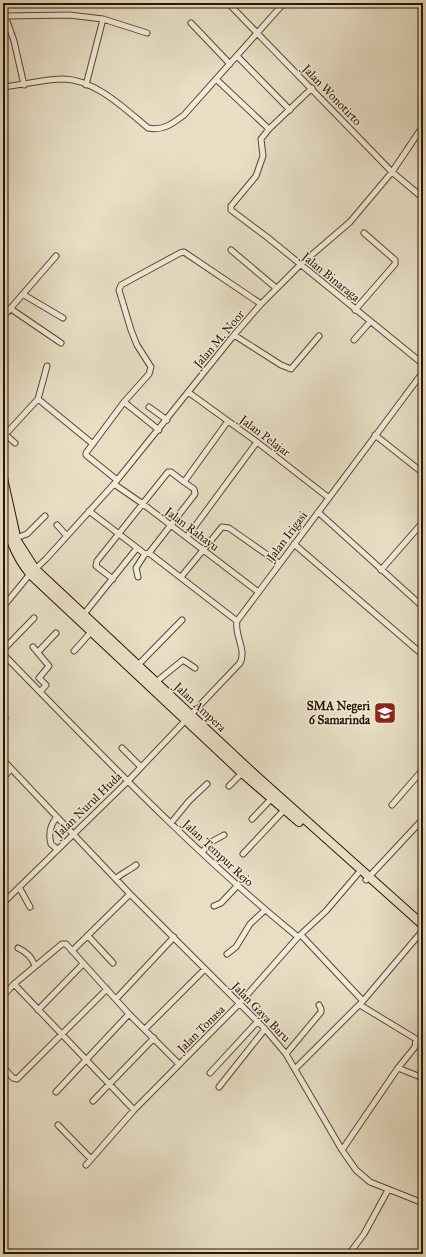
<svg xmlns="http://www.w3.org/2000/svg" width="426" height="1257" font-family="'IM FELL Great Primer',serif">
  <rect width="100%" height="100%" fill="#e7dec4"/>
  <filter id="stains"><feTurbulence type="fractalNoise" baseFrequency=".005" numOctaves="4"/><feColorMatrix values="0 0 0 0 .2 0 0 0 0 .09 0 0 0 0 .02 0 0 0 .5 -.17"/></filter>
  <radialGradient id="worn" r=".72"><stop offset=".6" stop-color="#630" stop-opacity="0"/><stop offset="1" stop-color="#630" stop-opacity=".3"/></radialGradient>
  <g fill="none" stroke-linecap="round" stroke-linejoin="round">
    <g stroke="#5c4631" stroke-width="7">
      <path id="street" d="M228,3l164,169 31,26
        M3,10l11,31 10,44
        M6,16l63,-1 34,4 44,14
        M191,23l39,41
        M237,56l53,54
        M216,79l53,50 43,-41
        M86,85l17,-66
        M3,87c20,-2 41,-8 61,-8 32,1 61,30 84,49 15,3 24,-4 36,-13l100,-112
        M269,129l-8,10 2,17 -7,20 -25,30v4l36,27 156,127
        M231,250l45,38
        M24,295l39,23
        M11,309l50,34
        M355,310l40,-46v-4l-31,-27
        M3,317l53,-61
        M234,335l47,30 10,4 28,-33
        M354,340l16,-18
        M188,392l69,50 72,56
        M38,399l55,45
        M124,402l35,28
        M149,407l18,13
        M5,434l10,9
        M375,435l48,38
        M3,437l35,-38 9,-33
        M117,480l-31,-25v-2l38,-51 25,-28 2,-7 -14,-22 -6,-15 -12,-40 2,-5 59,-32 4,-1 77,52
        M114,484l29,20 114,87
        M89,511l56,43
        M318,512l105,95
        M57,525l10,11
        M187,537l70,-95
        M16,538l11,-4 18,-18
        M3,541l7,-1
        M294,544l129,111
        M149,553l88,68
        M381,570l42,-48
        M138,577l-2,-9 9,-14 4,-1 46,-59 -1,-5 -10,-7 44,-61
        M181,577l41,-50 7,1 50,35
        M113,579l-17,-13 1,-5 71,-89h3l13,10
        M3,607l27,-33 16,-15 68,-75 120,-149 27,-31 39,-39 50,-43 42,-50 31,-46
        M84,614l53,-66
        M33,647l16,19 -10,12 7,7 -6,7
        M3,650l31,-32
        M74,651l18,-20
        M38,652l18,-19
        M3,654c95,97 189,197 295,283
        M3,663l4,-5
        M138,665l44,-45
        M156,682l27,-22 12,8
        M3,720l2,-2
        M122,748l19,19
        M3,760l127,134 135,135 21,25 56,96 14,20 14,12 53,21
        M3,778l8,-9
        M229,786l13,-13
        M392,805l27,-31h4
        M252,819l20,-21
        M171,823l18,-22 18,-17
        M57,849l-6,-5c-3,-11 -1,-19 6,-27
        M202,852l9,-10 13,-7
        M243,854l42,-45
        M116,879c5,-6 13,-8 20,-14
        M366,880l57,-61
        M19,887l11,20
        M3,903l124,-121 113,-119c7,-13 -6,-28 -3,-42l186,-249
        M214,906l7,-3 17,-18
        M88,936l25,27
        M18,948c9,4 14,9 17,18
        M72,951l58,-57
        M227,954l9,-7 14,-23 15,-14
        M14,984l120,126
        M3,996l11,-12 48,-40h4l63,70 50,50
        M116,999l58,-62
        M363,1001l60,-71
        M360,1005l56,34 -1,8 -17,21 25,10
        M38,1010l45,-46
        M145,1029l60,-60
        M286,1054l35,-42v-3l-2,-4
        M3,1067l10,11 4,1 90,-90
        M295,1069l68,-68 -62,-66
        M210,1073l48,-52
        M219,1087l46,-58
        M56,1092l73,-78
        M93,1101l61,-63
        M58,1125l33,34
        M342,1150l56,-82
        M86,1165l48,-55 105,-106 59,-67 28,-26 35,-41
        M349,1254l15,-20 24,-44"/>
    </g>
    <g stroke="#2e1300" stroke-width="10">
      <path id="primary" d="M3,478l14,63 18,28 218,204 170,152
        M3,510c5,25 11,44 27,64l212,199 57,49"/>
    </g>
    <use href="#street" stroke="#efead9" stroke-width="5"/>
    <use href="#primary" stroke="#e7dec4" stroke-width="8"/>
  </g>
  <defs>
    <g id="school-square" transform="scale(1.15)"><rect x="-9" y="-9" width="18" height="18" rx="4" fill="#8f2418" stroke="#efead9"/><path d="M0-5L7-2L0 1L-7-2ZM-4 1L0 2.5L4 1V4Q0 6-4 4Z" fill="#fff"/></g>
  </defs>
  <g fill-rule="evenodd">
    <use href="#school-square" x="385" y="713"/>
  </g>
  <g text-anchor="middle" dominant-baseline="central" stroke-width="3" stroke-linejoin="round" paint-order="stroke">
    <g font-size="12" fill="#2e1300" stroke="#efead9">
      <text transform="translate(332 95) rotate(46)">Jalan Wonotirto</text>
      <text transform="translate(331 277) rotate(39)">Jalan Binaraga</text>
      <text transform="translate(219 339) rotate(-50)">Jalan M. Noor</text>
      <text transform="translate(265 436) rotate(37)">Jalan Pelajar</text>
      <text transform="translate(192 529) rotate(37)">Jalan Rahayu</text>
      <text transform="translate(287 536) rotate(-53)">Jalan Irigasi</text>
      <text transform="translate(200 707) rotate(43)">Jalan Ampera</text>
      <text transform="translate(88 805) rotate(-44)">Jalan Nurul Huda</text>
      <text transform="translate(218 853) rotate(43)">Jalan Tempur Rejo</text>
      <text transform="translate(261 1012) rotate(46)">Jalan Gaya Baru</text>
      <text transform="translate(201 1029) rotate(-45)">Jalan Tonasa</text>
    </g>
    <g font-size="12" font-weight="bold" fill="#2e1300" stroke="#efead9" text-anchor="end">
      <text x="370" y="706">SMA Negeri<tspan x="370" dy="14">6 Samarinda</tspan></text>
    </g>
  </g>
  <rect width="426" height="1257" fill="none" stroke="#e7dec4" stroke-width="16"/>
  <rect x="4" y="4" width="418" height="1249" fill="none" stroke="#2e1300" stroke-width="2"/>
  <rect x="8" y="8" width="410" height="1241" fill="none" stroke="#2e1300"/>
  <rect width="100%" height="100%" filter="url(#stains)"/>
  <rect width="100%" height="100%" fill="url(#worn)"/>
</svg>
